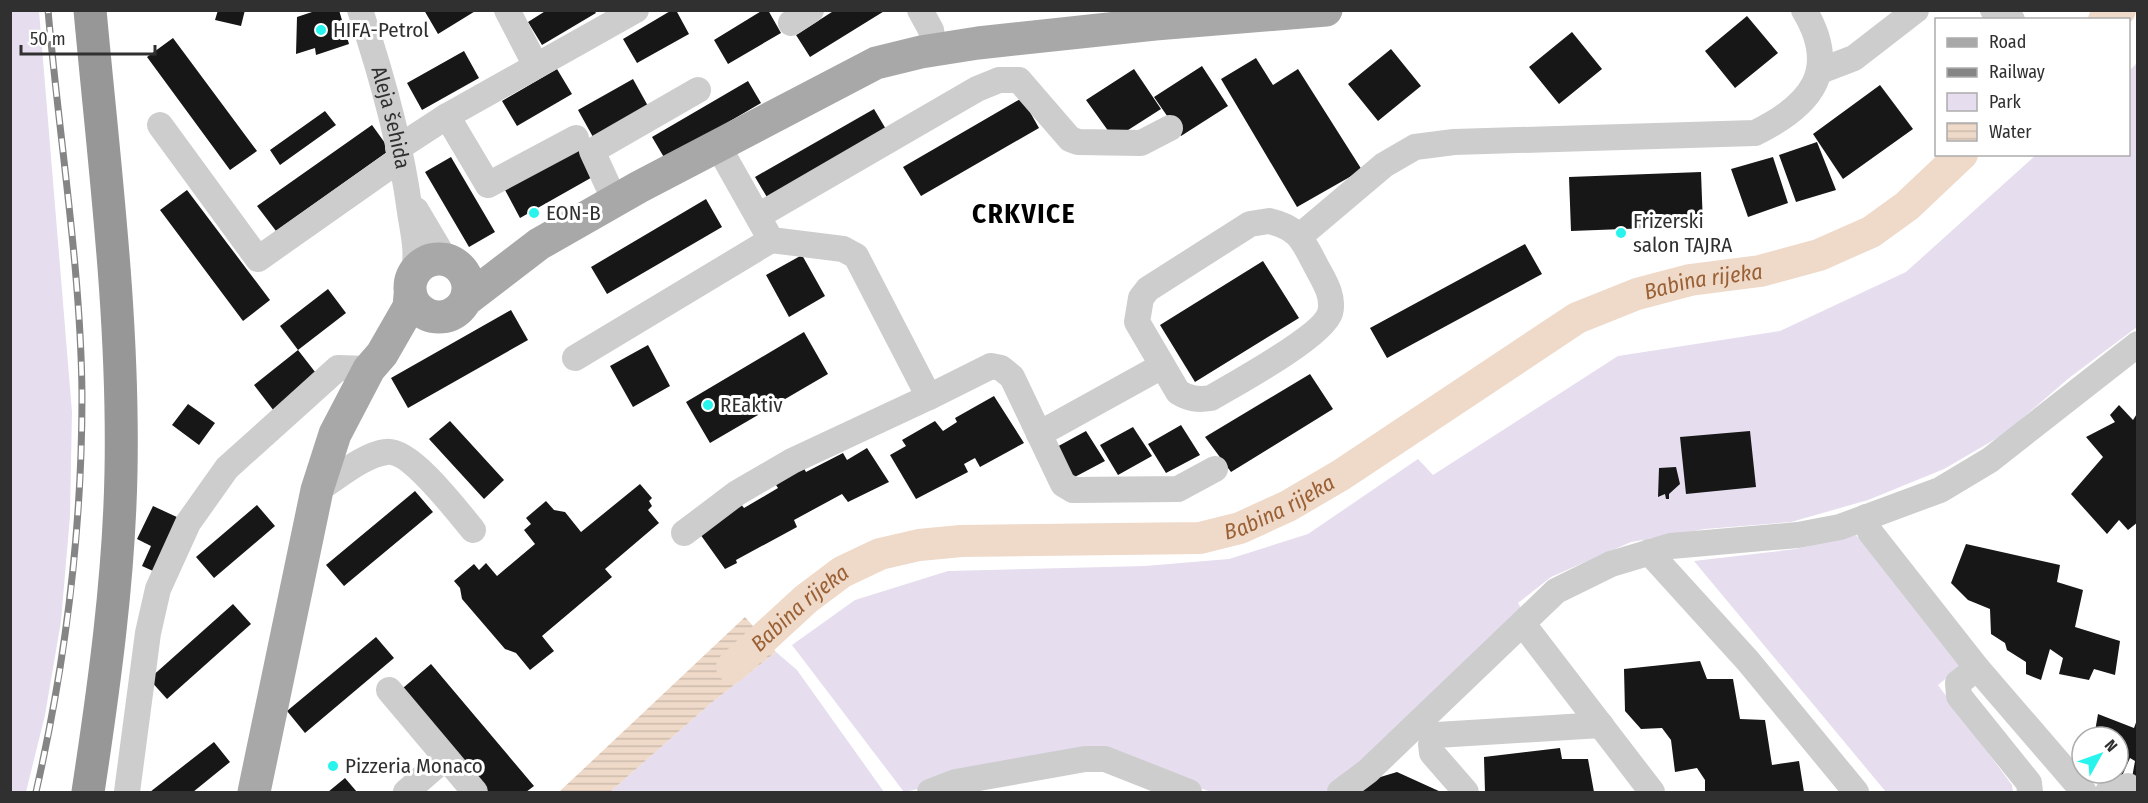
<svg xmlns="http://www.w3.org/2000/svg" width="2148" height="803" font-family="'Fira Sans Condensed',sans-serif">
  <defs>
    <pattern id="water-rules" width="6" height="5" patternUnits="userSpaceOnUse" patternTransform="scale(1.5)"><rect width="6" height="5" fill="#efd9c8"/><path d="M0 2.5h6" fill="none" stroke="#cdbbac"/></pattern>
  </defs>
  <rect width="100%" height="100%" fill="#fff"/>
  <path fill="#e6ddee" d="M10,11h29l33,401 -2,104 -9,105 -16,94 -19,77h-16z
    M2137,63v264l-68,51 -65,56 -60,35 -76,31 -77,22 -86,7 -74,13 -80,35 -33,26 6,10 -143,142 -55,37h-115l-107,-39 -35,4 -165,35 -112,-147 63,-45 93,-29 197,-5 84,-7 79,-25 110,-75 15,16 185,-119 162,-25 126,-59 130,-117 92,-1 1,-83z
    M1856,535l104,132 -22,18 74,100 1,7h-127l-192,-231 102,-12z
    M776,652l21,18 87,122h-274l100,-88z"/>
  <path fill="url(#water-rules)" d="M745,617l31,35 -66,52 -100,88h-51z"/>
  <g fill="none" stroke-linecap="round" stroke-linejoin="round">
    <g stroke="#efd9c8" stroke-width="32">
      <path d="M2104,20l16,-10"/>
      <path id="s1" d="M732,667l74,-68 36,-27 38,-18 39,-9 42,-4 239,-3 40,-10 48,-22 53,-31 236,-157 60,-24 53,-14 70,-9 59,-16 52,-23 36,-26 55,-52"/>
    </g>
  </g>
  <path fill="#171717" d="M218,10h27l-4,16 -26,-6z
    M318,10h21l10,34 -33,11 -1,-7 -19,6 1,-37z
    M424,10h53l-39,24z
    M547,10h47l2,3 -54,32 -14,-23z
    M672,10h4l13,24 -52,29 -14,-24z
    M763,10h5l13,23 -53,31 -14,-24z
    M835,10h51l-76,47 -14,-22z
    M1747,16l31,37 -43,35 -30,-37z
    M1572,32l30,37 -43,35 -30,-37z
    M173,38l84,113 -27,19 -83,-113z
    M1391,49l30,37 -43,35 -30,-37z
    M464,51l15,27 -57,32 -15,-27z
    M1256,58l17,27 25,-16 64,101 -65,37 -76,-128z
    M1202,66l26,40 -47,30 -27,-39z
    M557,69l15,25 -55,32 -15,-25z
    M1134,69l27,40 -47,30 -28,-39z
    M633,79l15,27 -55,31 -15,-27z
    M748,81l13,22 -96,56 -13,-22z
    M1880,85l33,44 -70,50 -30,-45z
    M1022,98l17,30 -118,68 -18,-29z
    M874,109l16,27 -119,68 -16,-27z
    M325,111l11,14 -56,40 -10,-15z
    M372,125l18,25 -114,81 -19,-25z
    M1817,142l19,48 -40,12 -17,-47z
    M581,147l15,28 -76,43 -15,-28z
    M451,157l44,75 -26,15 -44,-75z
    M1773,157l15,46 -40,14 -17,-48z
    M1701,172l2,54 -132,5 -2,-54z
    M187,190l83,110 -27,21 -83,-111z
    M706,199l16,28 -115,67 -16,-27z
    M1525,244l17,30 -155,84 -17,-30z
    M802,255l23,41 -36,21 -23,-42z
    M1263,261l36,57 -104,64 -35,-57z
    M328,289l18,24 -48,37 -18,-24z
    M511,310l17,30 -120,68 -17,-30z
    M804,332l24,42 -118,69 -24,-41z
    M648,345l22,41 -37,21 -23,-41z
    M298,350l21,27 -45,34 -20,-26z
    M1310,374l23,35 -102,63 -26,-35z
    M994,396l30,47 -44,24 -5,-9 -11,6 4,8 -52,27 -26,-44 16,-9 -4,-6 33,-19 8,10 14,-9 -2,-4z
    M188,404l27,19 -16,22 -27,-20z
    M2119,405l14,15 5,-8v110l-10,8 -9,-10 -12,14 -36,-40 32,-37 -17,-20 29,-15 -5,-7z
    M450,421l54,59 -20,19 -55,-60z
    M1181,425l19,30 -34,18 -18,-29z
    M1133,427l19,29 -34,19 -18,-30z
    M1086,431l19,30 -34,18 -18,-30z
    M1750,431l6,56 -70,7 -6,-57z
    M867,448l22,34 -41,20 -6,-8 -48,26 3,7 -61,33 1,3 -12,6 -25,-35 40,-31 4,5 34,-20 -4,-6 28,-17 4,7 37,-19 4,7z
    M1676,467l4,17 -11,10v5h-3l-1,-5 -7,3 1,-29z
    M640,484l12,14 -3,3 3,5 -4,4 11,13 -54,46 7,8 -70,59 12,15 -24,19 -14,-17 -11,-4 -43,-50 -2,-11 -6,-7 20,-17 5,6 7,-7 11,13 38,-32 -11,-14 7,-6 -5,-6 20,-17 8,9 11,2 16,20z
    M415,491l18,21 -89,74 -18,-21z
    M257,505l18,21 -61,52 -18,-21z
    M153,506l26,12 -26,53 -11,-5 9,-20 -14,-7z
    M1966,544l94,21 -3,17 26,8 -8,37 45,14 -5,34 -21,-6 -5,11 -30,-6 4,-16 -13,-9 -9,31 -15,-6v-12l-19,-12 -2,-7 -14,-9 -1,-25 -22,-9 -17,-17z
    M233,604l18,20 -84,75 -18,-20z
    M376,637l18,21 -89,75 -18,-22z
    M1700,661l7,18h26l7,40 25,1 7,45 27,-4 5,31h-99v-12l-8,-12 -22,4 -4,-32 -9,-12 -21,1 -16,-18 -1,-42z
    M431,664l103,122 -8,6h-47l-83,-98z
    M2098,714l36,14 4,-11v64l-6,-3 3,-17 -5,-3 -8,18 -4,-2v-37h-24z
    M214,742l16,20 -37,30h-43z
    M1560,748l2,11h26l6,33h-109l-1,-35z
    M1397,772l44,20h-90l13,-10z
    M345,778l12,14h-29z"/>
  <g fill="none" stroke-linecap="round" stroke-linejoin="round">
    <g stroke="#cdcdcd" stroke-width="26">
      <path id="s2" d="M360,10c22,66 41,133 50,202 3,20 8,39 4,59"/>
      <path d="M507,10l29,56"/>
      <path d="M920,10l11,20 3,20"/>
      <path d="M1993,10l19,10"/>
      <path d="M791,23l20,-13"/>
      <path d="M1820,71l34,-13 62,-48"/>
      <path d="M447,116l41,69 88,-47"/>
      <path d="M160,125l98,134 142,-100"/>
      <path d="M398,148l49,-32 189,-106"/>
      <path d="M615,201l-23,-50 106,-61"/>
      <path d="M416,210l29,49"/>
      <path d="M758,216l219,-127 22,-9h20l51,59 8,3 63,1 29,-15"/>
      <path d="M1269,221c27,6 33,17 45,41 8,16 21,33 16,51 -7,23 -95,71 -119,85 -13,2 -22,1 -33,-6l-41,-70 4,-24 7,-9 102,-65z"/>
      <path d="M1300,236l84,-71 31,-18 39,-5 301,-9c57,-28 85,-63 49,-123"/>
      <path d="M575,358l196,-118"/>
      <path d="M929,397l62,-31 10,2 11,9 51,107 10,6 105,-1 37,-20"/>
      <path d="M1039,434l123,-68"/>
      <path d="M317,490c20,-12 46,-35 69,-38 24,-4 71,59 87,78"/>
      <path d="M1866,517l4,15 107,136 107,124"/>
      <path d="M684,533l53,-40 55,-32 137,-64 -73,-141 -13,-7 -72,-9 -53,-94"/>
      <path d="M1649,552l99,109 108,131"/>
      <path d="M1523,624l129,168"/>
      <path d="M1977,668l-19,15 1,13 70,87 1,9"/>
      <path d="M389,690l86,102"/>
      <path d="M127,792l21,-159 10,-44 30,-66 39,-55 111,-100 31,1"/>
      <path d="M406,792l39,-34"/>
      <path d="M930,792l26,-10 129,-23h20l84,33"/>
      <path d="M1340,792l28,-21 188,-180 55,-27 60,-18 127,-11 42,-8 100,-37 50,-30 148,-116"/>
      <path d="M1466,792l-34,-39 -1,-9 6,-9 164,-10"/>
      <path d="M2108,792l20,-6"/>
    </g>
    <path stroke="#a8a8a8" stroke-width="33" d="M410 288a29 29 0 1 1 58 0a29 29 0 1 1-58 0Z
      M466,300l73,-56 100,-57 237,-124 45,-11 57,-9 177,-19 171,-14
      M254,792l63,-302 18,-56 34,-65 13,-15 27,-47 1,-12"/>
    <path stroke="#979797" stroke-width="33" d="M88,792c16,-105 31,-213 33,-320 3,-154 -17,-309 -31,-462"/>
    <g stroke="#858585" stroke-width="7">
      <path id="rail" d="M36,792c30,-132 46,-260 46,-396 -1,-127 -23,-259 -34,-386"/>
    </g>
    <use href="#rail" stroke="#fff" stroke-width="4.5" stroke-dasharray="14" stroke-linecap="butt"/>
  </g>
  <g fill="#26f4ed" stroke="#fff" stroke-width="2">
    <circle cx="321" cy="30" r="6"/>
    <circle cx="534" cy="213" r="6"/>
    <circle cx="1621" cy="233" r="6"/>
    <circle cx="708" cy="405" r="6"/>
    <circle cx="333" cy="766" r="6"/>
  </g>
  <g text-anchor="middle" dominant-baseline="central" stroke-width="6" stroke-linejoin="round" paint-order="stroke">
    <g font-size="21" fill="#303030" stroke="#fff" text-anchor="start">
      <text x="333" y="30">HIFA-Petrol</text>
      <text x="546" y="213">EON-B</text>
      <text x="1633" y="221">Frizerski<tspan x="1633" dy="24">salon TAJRA</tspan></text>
      <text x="720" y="405">REaktiv</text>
      <text x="345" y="766">Pizzeria Monaco</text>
    </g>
    <g font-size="21" fill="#303030" stroke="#fff">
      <text stroke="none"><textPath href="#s2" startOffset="112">Aleja šehida</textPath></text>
    </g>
    <g font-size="22" font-style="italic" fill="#9a6136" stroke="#fff">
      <text stroke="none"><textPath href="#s1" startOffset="1080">Babina rijeka</textPath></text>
      <text stroke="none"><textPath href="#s1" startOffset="594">Babina rijeka</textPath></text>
      <text stroke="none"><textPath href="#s1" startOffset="90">Babina rijeka</textPath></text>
    </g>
    <g font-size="27" font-weight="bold" letter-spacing="1.5" fill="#000" stroke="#fff">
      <text x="1024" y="214">CRKVICE</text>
    </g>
  </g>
  <rect width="2148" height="803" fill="none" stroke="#303030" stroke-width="24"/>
  <rect x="1935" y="18" width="195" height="138" fill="#ffffff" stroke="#acacac" stroke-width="1.5"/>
  <rect x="1947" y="38" width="30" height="9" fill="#a8a8a8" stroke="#acacac" stroke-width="1.5"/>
  <text x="1989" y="48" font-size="18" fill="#303030">Road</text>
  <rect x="1947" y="68" width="30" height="9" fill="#858585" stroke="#acacac" stroke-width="1.5"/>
  <text x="1989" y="78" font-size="18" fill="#303030">Railway</text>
  <rect x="1947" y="93" width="30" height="18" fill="#e6ddee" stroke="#acacac" stroke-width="1.5"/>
  <text x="1989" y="108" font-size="18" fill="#303030">Park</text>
  <rect x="1947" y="123" width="30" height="18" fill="url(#water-rules)" stroke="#acacac" stroke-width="1.5"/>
  <text x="1989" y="138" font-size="18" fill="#303030">Water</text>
  <g transform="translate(2100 755) rotate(50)"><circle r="28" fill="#ffffff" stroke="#acacac" stroke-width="1.5"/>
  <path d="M0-4.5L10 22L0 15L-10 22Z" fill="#26f4ed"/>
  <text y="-9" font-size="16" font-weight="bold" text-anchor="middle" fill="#303030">N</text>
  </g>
  <path d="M21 45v9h134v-9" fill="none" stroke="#303030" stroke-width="3"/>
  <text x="30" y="45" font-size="18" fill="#303030" stroke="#ffffff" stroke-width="4.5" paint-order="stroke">50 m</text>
</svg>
